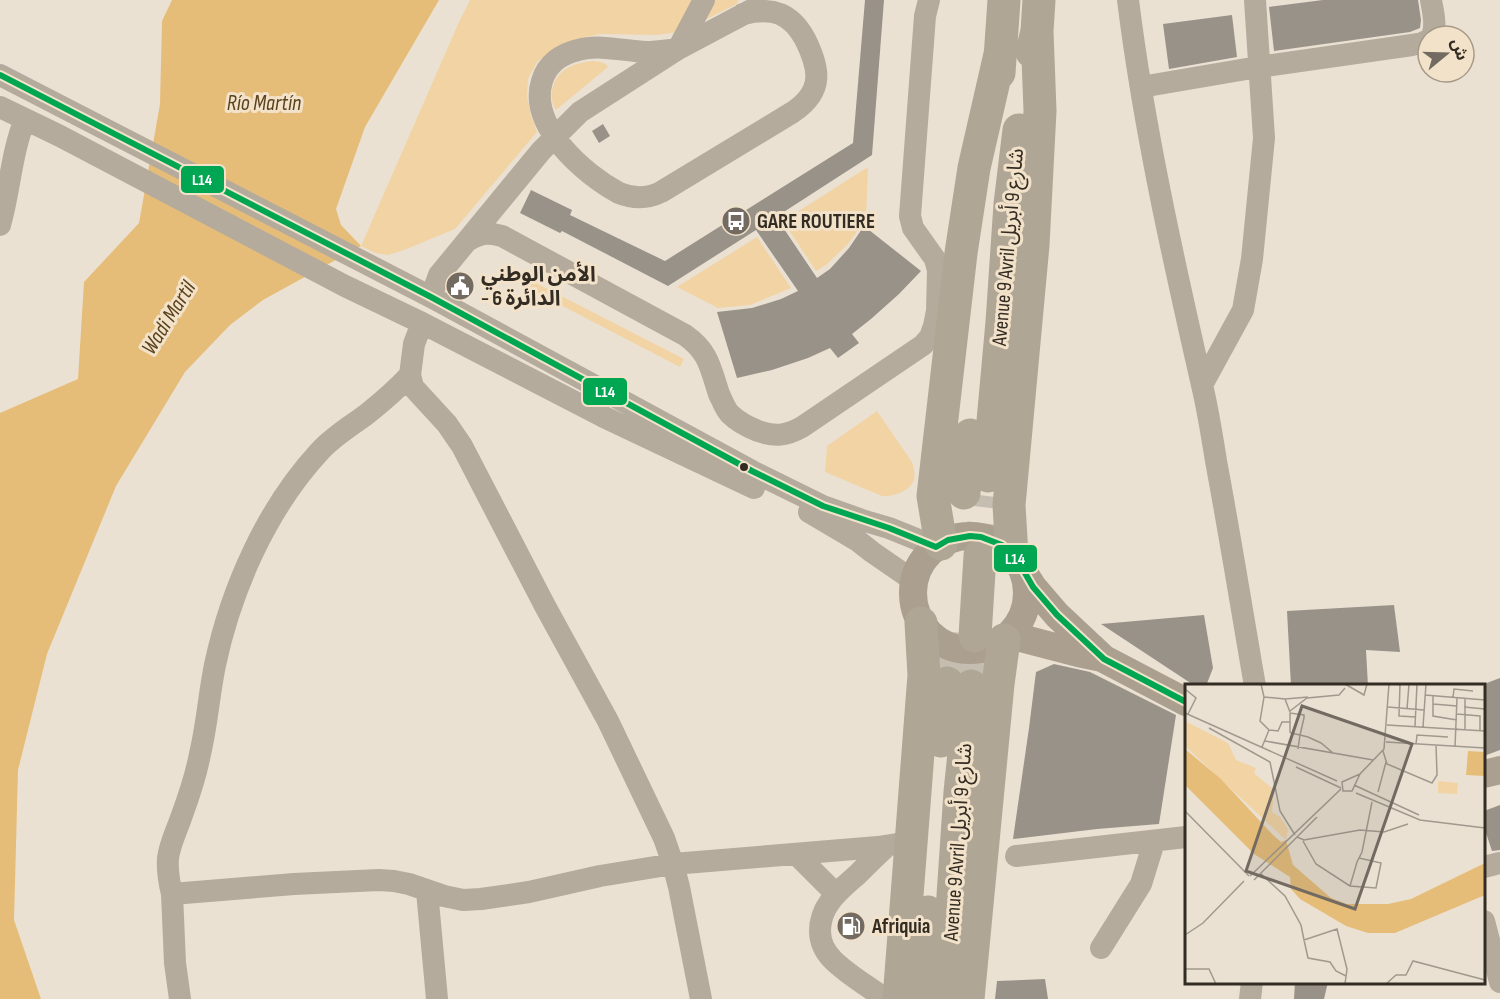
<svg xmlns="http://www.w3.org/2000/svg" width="1500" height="999" font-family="'Sofia Sans Condensed','Noto Sans Arabic',sans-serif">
  <rect width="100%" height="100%" fill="#eae1d3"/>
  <path fill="#f2d3a4" d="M470,0h268l-1,4 -57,28 -24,3 -56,-1 -24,5 -23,11 -16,12 -9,17 -1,17 4,20 6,16 -82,97 -51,21 -16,5 -13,-2 -14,-7 98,-224z
    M592,61c7,1 12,0 16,6l-52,43c-4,-6 -5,-12 -4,-19 4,-22 20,-27 40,-30z
    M868,167l-2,52 -18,25 -22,21 -10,6 -33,-50z
    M757,237l34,51 -41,17 -32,3 -41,-21z
    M528,279l156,80 -4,8 -156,-81z
    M877,411l35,51c2,6 4,14 1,20 -5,10 -21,15 -31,14l-57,-24 2,-26z"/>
  <path fill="#e6bd78" d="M172,0h267l-74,127 -29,82 5,16 20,21 -98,54 -33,25 -45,47 -69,114 -69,168 -29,116 -4,150 27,79h-41v-586l78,-34 6,-97 55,-59 21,-119 2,-83z"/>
  <path fill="#999288" d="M865,0h19l-12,155 -96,62 41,61 13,-9 19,-21 15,-22 57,45 -22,23 -28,25 -19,15 7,9 -21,15 -8,-10 -22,10 -36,12 -35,8 -20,-66 35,-4 29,-9 17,-8 -42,-61 -88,56 -106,-55 -2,2 -40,-20 11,-23 41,20 -2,5 95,46 188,-118z
    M1323,0h95l3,20 -1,8 -10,4 -136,19 -5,-44z
    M1232,15l5,42 -68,12 -6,-45z
    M603,124l7,12 -11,7 -7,-12z
    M1394,605l6,47 -34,-2 2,36h-77l-4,-75z
    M1204,615l9,53 -7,18h-11l-94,-62z
    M1054,664l36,8 86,43 -17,109 -62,5 -84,10 16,-111 7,-56z
    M1500,678v72l-16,6v-72z
    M1500,805v45l-8,1 -8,-24v-16z
    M1045,979l3,20h-53l2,-18z
    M1295,982h33l-4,17h-30z"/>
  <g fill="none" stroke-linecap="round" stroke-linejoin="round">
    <path stroke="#c5bdb0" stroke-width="33" stroke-dasharray="33 16" stroke-linecap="butt" d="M980,556l7,-60
      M947,683l5,-51
      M971,686l4,-50"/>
    <path stroke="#b4ab9d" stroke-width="22" d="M704,0l-26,49c-10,1 -21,3 -32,3 -22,-1 -46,-8 -68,-2 -17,4 -31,14 -36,31 -14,45 42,93 77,112 15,6 28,6 42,-1l132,-80c31,-21 27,-43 12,-73 -6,-11 -13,-20 -25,-25 -13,-5 -25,-3 -37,0
      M1128,0c16,129 45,258 74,385 6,25 10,51 14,76 14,75 26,150 39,225
      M1431,0c2,12 6,25 1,36
      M0,75l431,222 321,174 71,35 42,15 24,7 47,19
      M1141,87l117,-20 154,-22 10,-2 6,-3
      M0,107l60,29 285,150 77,37 182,94 150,71
      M0,225c10,-35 11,-71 25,-106
      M469,240c12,-7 20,-8 33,-4l183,99c24,17 25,32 34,59 3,6 6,15 11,20 8,8 18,13 28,17 17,6 28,5 44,-4l121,-82 7,-8 4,-11 3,-15 1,-41 -3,-11 -22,-31 -3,-12 15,-200 4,-16
      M431,297l8,-22 102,-124 39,-39 98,-63 79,-42
      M422,323l-8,21 -4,31 3,12 34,37 15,22 83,160 63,115 56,117 9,26 6,23 22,112
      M1202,385l41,-75 9,-51 12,-121 -9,-138
      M809,512l49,29 14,11 42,29
      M796,854l40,40
      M1016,856l170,-19
      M1484,867l16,-4
      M427,891l10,108
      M172,894c-3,-12 -5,-23 -4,-36 2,-15 9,-28 14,-43 7,-19 14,-40 18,-61 7,-29 9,-60 15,-89 16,-76 52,-157 105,-214 14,-15 31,-25 47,-37 15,-12 30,-25 43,-39
      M1484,921l16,61
      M1101,948l40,-64 13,-42
      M180,999l-5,-36 -3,-69 122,-10 85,-4 15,1 15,3 35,12 19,4 18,-1 48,-7 71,-16 73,-12 205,-17 19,-3 14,-5
      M885,999c-17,-13 -37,-24 -52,-39 -8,-8 -13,-18 -13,-29 0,-26 19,-40 37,-56 10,-10 20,-20 30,-29
      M1250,999l2,-17"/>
    <path stroke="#aba08f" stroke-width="28" d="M913 593a57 57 0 1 1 114 0a57 57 0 1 1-114 0Z
      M1024,573l9,14 24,28 47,44 82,43
      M1009,635l69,18 24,5
      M1484,774l16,-4"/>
    <path stroke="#b0a695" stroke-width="33" d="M1032,52l5,-21 2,-31
      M999,73l5,-73
      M988,476l14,-154 8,-118 9,-74
      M964,493l6,-58
      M941,544l-8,-48 28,-243 13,-85 27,-118
      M1012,555l-3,-50 24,-260 7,-134 -3,-80
      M975,636l5,-80
      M941,741l6,-58
      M899,999l25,-324 -3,-52
      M923,999l5,-87
      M946,999l14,-207 11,-106
      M968,999l30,-315 6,-44"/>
    <g stroke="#f3e2ca" stroke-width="10">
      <path id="bus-1" d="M0,75l431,222 321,174 71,35 66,22 47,19 12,-7 22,-4 11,1 21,8 16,16 15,26 24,28 47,44 82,43"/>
    </g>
    <use href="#bus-1" stroke="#00a651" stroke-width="6"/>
  </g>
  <defs>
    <g id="bus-disc" transform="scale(1.5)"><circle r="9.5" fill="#736b61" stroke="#f3e2ca"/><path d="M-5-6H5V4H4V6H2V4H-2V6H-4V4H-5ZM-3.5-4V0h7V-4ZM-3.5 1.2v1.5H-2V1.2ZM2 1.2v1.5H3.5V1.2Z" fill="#fff"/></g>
    <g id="civic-disc" transform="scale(1.5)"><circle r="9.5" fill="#736b61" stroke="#f3e2ca"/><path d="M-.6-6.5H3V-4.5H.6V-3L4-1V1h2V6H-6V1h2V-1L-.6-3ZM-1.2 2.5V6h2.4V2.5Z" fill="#fff"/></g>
    <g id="fuel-disc" transform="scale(1.5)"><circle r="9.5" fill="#736b61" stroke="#f3e2ca"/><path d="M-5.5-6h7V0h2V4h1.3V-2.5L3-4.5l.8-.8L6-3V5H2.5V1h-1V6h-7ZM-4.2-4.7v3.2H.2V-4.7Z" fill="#fff"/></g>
  </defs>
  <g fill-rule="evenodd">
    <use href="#bus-disc" x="736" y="221"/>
    <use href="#civic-disc" x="460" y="286"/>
    <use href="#fuel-disc" x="851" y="926"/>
  </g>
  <circle fill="#332c23" stroke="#f3e2ca" stroke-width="2" cx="744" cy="467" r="5"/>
  <g text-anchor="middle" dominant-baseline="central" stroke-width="6" stroke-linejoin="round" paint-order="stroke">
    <g font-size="21" font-weight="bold" fill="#332c23" stroke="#f3e2ca" text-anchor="start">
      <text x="757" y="221">GARE ROUTIERE</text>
      <text x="481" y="274">الأمن الوطني<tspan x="481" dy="24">- الدائرة 6</tspan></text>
      <text x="872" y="926">Afriquia</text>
    </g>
    <g font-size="21" fill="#332c23" stroke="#f3e2ca">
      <text transform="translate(1008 247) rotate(-85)">Avenue 9 Avril شارع 9 أبريل</text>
      <text transform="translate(958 842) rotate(-86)">Avenue 9 Avril شارع 9 أبريل</text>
    </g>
    <g font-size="22" font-style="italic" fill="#59421c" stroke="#f3e2ca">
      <text x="264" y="103">Río Martín</text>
      <text transform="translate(169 318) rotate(-58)">Wadi Martil</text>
    </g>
  </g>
  <g transform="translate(1185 684)">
    <rect width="300" height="300" fill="#eae1d3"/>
    <path d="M0,37l43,22 8,17 20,8 -2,5 20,17 -2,22 8,5 8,12 -2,11 -101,-94zM253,97l20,2 -1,11 -19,-1z" fill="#f2d3a4"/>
    <path d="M0,65l36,30 52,56 8,7 5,-2 7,25 38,33 16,6h41l23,-5 74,-36v32l-90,38h-27l-22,-7 -46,-27 -9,-10 -1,-12 -36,-23 -69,-69zM283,67l17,1v24l-19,-1z" fill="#e6bd78"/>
    <path fill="none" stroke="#a1998d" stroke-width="1.5" d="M76,0l3,13 -4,24 9,9 -7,17M160,0l19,11 3,-11M215,0l-1,32 17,1M0,5l11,9 -8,16M240,11l60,5M248,12v20l24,4M79,13l21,2 5,13M268,13l1,-8 19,2M100,15l23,-2M280,15v31M248,20l24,2M203,23l36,3M279,23l21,2M222,25l2,-25M105,27l17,-13 32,-3 6,-7M0,29l152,68M272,30l23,2v15M202,41l98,6M230,42l2,-42M238,43l3,-43M24,44l61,34 10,49 15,24M84,46l9,1 4,-9h8M80,57l108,19M201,58l99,6M231,60l1,-9 31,2M270,63l2,-49M113,65l2,-14 4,-17v-3l-14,-2v19l1,1 9,2 8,2 13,6 12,10M198,67l4,13 45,19 5,-8 -1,-30M111,83l45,21M175,90l-18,8 1,9h9l8,-17 24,-25 5,-65M169,101l65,30M193,108l8,-30M171,109l64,27 65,8M0,127l64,65M112,153l7,3 56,-10 24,2 24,-8M118,157l13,23 34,22M174,174l22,5 -5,25 -26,-2 7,-24 5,-10 10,-50M75,189l25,23 16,29 3,15 33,-11 10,40 -2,15M65,192l91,-87M69,196l63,-63M0,251l18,-12 41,-42M119,256l4,18 22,4 6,9 10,5M0,285h24l7,15M201,300l10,-9h10l7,-14 72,19"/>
    <path fill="#736b61" fill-opacity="0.15" stroke="#736b61" stroke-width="3" d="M117,22l110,38 -57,165 -109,-38z"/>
    <rect width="300" height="300" fill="none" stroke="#332c23" stroke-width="3"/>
  </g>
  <g stroke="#f3e2ca" stroke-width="2">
    <rect x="180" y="165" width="45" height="29" rx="6" fill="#00a651"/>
    <rect x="582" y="377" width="46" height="29" rx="6" fill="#00a651"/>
    <rect x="993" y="544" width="45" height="29" rx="6" fill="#00a651"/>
  </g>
  <g font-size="16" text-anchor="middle" font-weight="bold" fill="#fff">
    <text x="202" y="185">L14</text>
    <text x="605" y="397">L14</text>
    <text x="1015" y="564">L14</text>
  </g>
  <g transform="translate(1446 54) rotate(71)"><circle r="28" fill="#f3e2ca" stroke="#a69987" stroke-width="1.5"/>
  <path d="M0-4.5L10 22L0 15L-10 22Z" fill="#736b61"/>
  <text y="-9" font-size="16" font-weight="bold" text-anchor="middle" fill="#332c23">ش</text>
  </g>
</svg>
